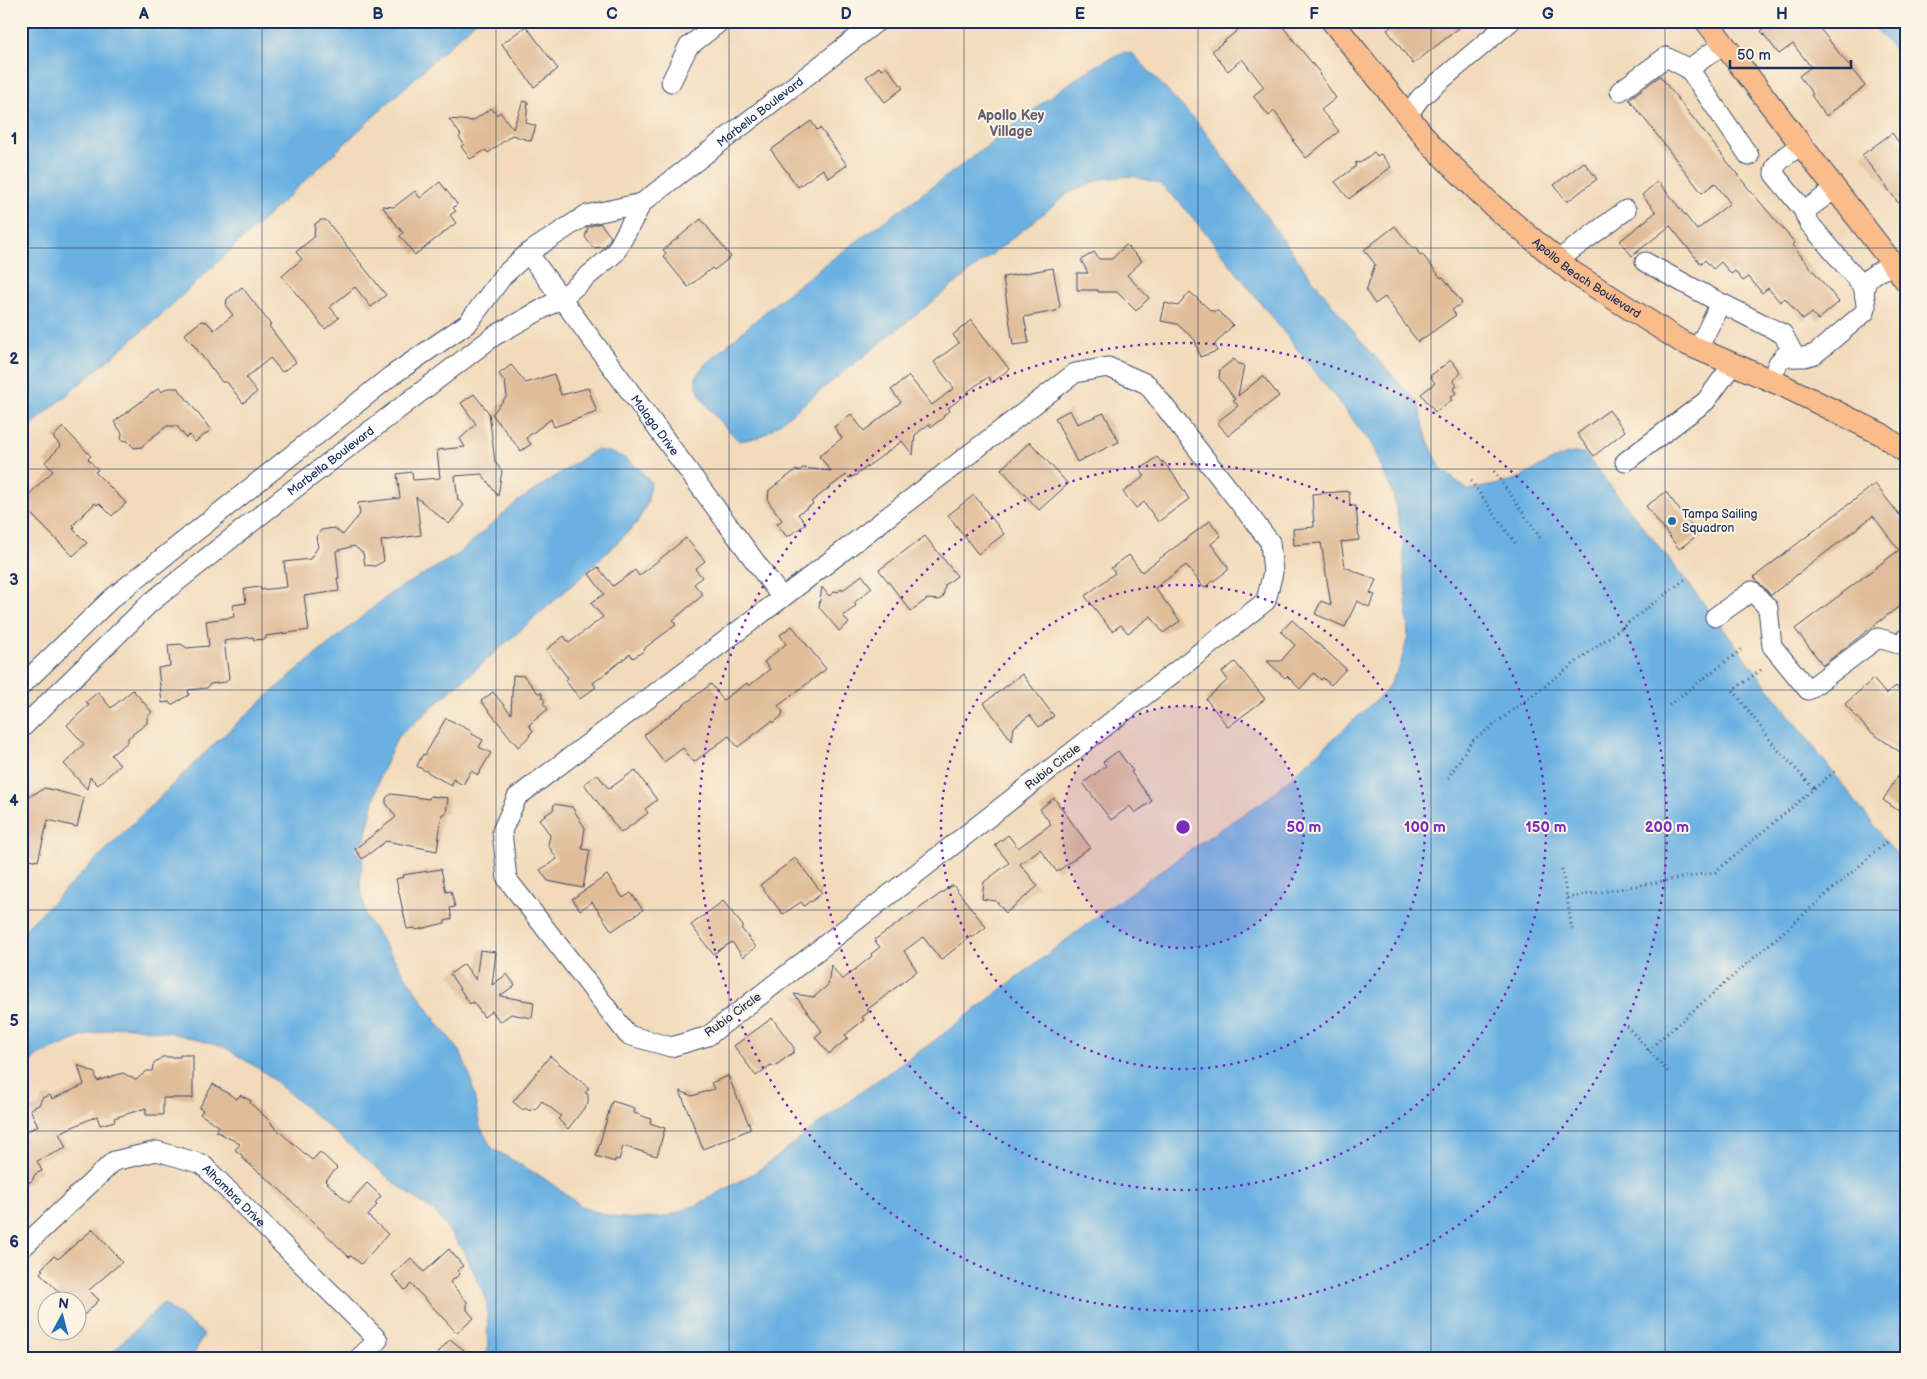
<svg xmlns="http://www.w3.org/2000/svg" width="1927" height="1379" font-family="'Balsamiq Sans',sans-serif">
  <rect width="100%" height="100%" fill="#fcf5e5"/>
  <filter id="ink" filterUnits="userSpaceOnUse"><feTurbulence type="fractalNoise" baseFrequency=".02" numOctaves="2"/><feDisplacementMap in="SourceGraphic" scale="10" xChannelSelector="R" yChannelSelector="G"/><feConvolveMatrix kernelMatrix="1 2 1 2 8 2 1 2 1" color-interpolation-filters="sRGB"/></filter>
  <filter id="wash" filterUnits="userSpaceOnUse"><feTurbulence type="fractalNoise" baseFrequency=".0096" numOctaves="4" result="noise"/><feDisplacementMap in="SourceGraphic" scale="20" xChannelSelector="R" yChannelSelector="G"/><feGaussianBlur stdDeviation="1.12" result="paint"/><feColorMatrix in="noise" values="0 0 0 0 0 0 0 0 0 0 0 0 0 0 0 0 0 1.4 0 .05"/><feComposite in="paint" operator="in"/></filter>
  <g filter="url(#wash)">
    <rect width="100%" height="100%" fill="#f2daba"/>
    <path fill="#6bb1e2" stroke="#4370a0" d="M21,21h455l-316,295 -139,118z
      M1869,21h37v42z
      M1124,52l9,2 70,75 100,138 57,73 58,63 9,36 14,30 27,21c17,-3 35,-6 51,-12 21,-9 41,-28 65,-25l104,130 193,252 25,31v492h-1418l-1,-56 -22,-49 -28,-39 -45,-33 -128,-109 -40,-25 -52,-14 -49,-7 -42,11 -43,19 -17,12v-135l194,-190 75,-67 101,-83 66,-38 60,-53 78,-52c28,3 37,11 56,32l-4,22 -11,20 -49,48 -190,166 -17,38 -14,57 -6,50 6,34 72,107 22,27 11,28 9,48 12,21 53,31 39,29 30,9 19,2 32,-2 34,-13 60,-34 106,-81 65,-45 169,-129 104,-74 65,-43 117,-106 15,-26 8,-30 -5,-93 -10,-50 -22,-50 -163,-207 -27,-32 -23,-21 -26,-7 -31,3 -33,15 -296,235 -12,8 -21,4c-14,-14 -41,-39 -43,-60 -1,-7 6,-12 9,-17 29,-24 57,-51 87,-74 64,-50 132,-96 198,-146 41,-31 86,-72 134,-92z
      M163,1303l41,31 -12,24h-86z"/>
    <g id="blocks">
      <path fill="#e0bc98" d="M1249,21h29l42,52 -1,1 17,24 -15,12 18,21 -33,27 -13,-17 1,-1 -9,-15 -11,-14 -5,5 -16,-20 11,-9 -22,-28 -14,12 -16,-20z
        M1398,21h70l-55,43 -26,-34z
        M1775,21h39l51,65 -39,30 -15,-21 2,-1 -14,-18 12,-9 -18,-23 -14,10 -18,-23z
        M526,26l32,43 -24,18 -32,-43z
        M886,66l17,22 -18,14 -19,-25 13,-10 2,3z
        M1660,76l88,112 47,55 -3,2 47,57 -21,18 -6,-7 -9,7 -18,-22 -5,4 -12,-14 -6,5 -13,-16 -6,4 -8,-10 -4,3 -10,-12 -8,7 -8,-9 -4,4 -31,-38 -38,30 -12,-15 36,-29 -14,-17 16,-14 39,49 33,-27 -15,-20 -13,10 -73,-94z
        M523,101l5,1 -2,21 10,3 -5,15 -19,-6 -24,18 -2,-3 -16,9 -9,-13 3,-2 -5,-7 2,-2 -12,-16 24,2 18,-13 6,7 3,-3 13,17z
        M811,121l6,9 3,-2 27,37 -18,13 -6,-9 -25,18 -27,-37z
        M1892,133l14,19v61l-44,-58z
        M1374,152l3,4 4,-2 10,13 -42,32 -14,-17 20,-15 1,-5 4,1z
        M1584,162l13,17 -30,23 -13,-17z
        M440,182l17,22 -4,4 3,3 -6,4 6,8 -41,32 -15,-19 3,-3 -21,-27 12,1 21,-16 5,7z
        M701,219l30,38 -17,13 -2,-2 -24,19 -25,-31 3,-3 -3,-3z
        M321,220h5l60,75 -15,12 -16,-20 -25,20 9,11 -14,11 -43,-53 20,-17 -6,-7 18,-15 1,-13z
        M600,223l11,14 -6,10 -12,1 -8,-11 3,-10z
        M1395,226l18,23 2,-2 5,8 2,-1 19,24 2,-1 19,26 -10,7 4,5 -38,27 -33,-45 -10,7 -9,-13 9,-27 -11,-14z
        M1126,245l16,16 -15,14 22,23 -13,13 -19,-19h-19v-2h-21v-17h11l-7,-13 13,-8 5,7h13z
        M1053,268l7,38 -4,5 -32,6 5,26 -16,2 -10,-68z
        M242,287l29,38 -2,1 27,36 -14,10 -12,-14 -24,20 11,14 -14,11 -16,-21h-5l-37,-48 16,-13 6,1 7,8 19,-15 -7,-9 1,-7z
        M1190,292l21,19h7l15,14 -18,19 2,7 -17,6 -5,-17 -18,-16 -16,-3 4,-18 13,3z
        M971,320l38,49 -17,14 -4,-6 -21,15 1,1 -20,15 2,2 -7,6 1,1 -13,10 -2,-3 -14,11 -2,20 -11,-14 -46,34 -7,3 -3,-3 -8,6 -27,21 2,2 -15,10 8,10 -19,13 -10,-13 5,-4 -14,-19 1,-11 27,-20 3,1 4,-3 28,3 -12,-15 23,-18 -8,-11 17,-13 13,17 37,-29 -10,-12 18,-14 23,29 22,-17 -20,-26 25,-19 -6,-8z
        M1234,359l4,5 6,1 -6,31 25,-20 16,20 -51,40 -11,-14 21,-16 -5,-6 2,-1 -16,-21 1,-8z
        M1451,360l10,13 -8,7 4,6 -4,3 3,4 -6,5 2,2 -17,12 -14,-18 14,-11 -5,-7z
        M511,365l15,18 28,-9 7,21 27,-7 9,24 -43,15 -3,-8 -25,19 5,6 -10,7 -29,-37 15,-18 -2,-14 -6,-8z
        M159,388l3,4 5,-4h11l33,42 -16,12 -6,-7 -3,3 -9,-12h-10l-21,16 -4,5 -8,1 -6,-7 -7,-1 1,-7 -8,-11z
        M474,394l15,19 6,49 7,9 -4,25 -16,-22 -27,2 3,24 6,5 -15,19 -33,-27 5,38 -40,6 3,20 -9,5 -10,-1 -2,-12 -9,-7 -18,5 3,27h-2l2,13 -35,5 5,34 -43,6v3l-12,1 -1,-3 -29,4 5,37 -3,4 -16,2 -3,4 -19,2 1,5 -18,10 -2,-3 -7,1 -4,-35 12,-2 -2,-21 13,-1 6,4 22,-2 -3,-25 28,-4 -1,-12 13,-2 -2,-14 16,-2 1,3 26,-3 -3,-25 26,-3 8,-12 -2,-10 5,-7 13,-2 9,7 17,-21 -2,-11 42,-5 -3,-24 15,-2 1,8 27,-2 -3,-28 28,-3 -5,-8 16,-15 -15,-21z
        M1070,410l7,14 27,-11 15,29 -42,20 -22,-44z
        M1609,410l16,21 -31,25 -17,-22z
        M63,427l28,29 -3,3 10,11 -3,2 31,31 -14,13 -13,-13 -2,2 -2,-2 -22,22 2,2 -2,2 14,14 -14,13 -52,-52v-2l32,-31 -8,-9 16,-16 -8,-9z
        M1030,442l38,42 -29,26 -38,-41z
        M1157,457l5,6 1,-2 13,17 13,21 -31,23 -14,-20 -8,6 -13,-16 22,-16 -5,-6z
        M1875,484l31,39v78l-83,64 -28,-36 104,-79 -26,-34 -102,79 -17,-18z
        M1349,491l1,15h6l3,34 -18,2 4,25 31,13 -6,13 5,2 -6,12 -12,-6 -12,26 -30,-13 6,-13 10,4 -10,-62 -27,2 -1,-16 21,-2 -2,-33z
        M1666,492l32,43 -19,14 -33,-43z
        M974,495l30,39 -26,20 -30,-39z
        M1210,521l11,15 -10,8 17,23v3l-24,18 -18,-23 -31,23 25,33 -17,12 -12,-17 -23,17 -7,-8 -9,6 -27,-35 30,-23 -4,-5 18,-13 13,17z
        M925,536l32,40 -12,9 -2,12 -4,3 -12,-1 -16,12 -32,-41z
        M686,538l19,23 -10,8 7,8 -8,7 9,11 -30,25 3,5 -30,22 -2,4 -11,7 -3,-4 -37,29 3,4 -16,12 -15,-19 3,-2 -22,-28 18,-14 5,7 34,-26 -12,-14 13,-9 -15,-20 9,-7 15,19 22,-16 4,6z
        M862,575l10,13 -18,15 2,3 -13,10 6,7 -10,8 -20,-24 3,-20 7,9 6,-5 3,1 4,-4 1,2z
        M1292,620l54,49 -15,16 -8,-7 -2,2 -7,-7 -14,16 -13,-13 -2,2 -18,-17h14l14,-16 -14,-13z
        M792,626l34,43 -48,37 5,6 -2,5 -8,6 -1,-2 -34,26 -9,-11 -35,26 -11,-14 -19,14 -20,-27 67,-51 12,16 24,-17 2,3 21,-17 -6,-7 22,-18 -6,-9z
        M1235,662l30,37 -37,28 -22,-28 22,-19 -6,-8z
        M1022,674l32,42 -15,11 -9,-12 -16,12 -2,14 -28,-38z
        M513,675l11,1 14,17h4v4l3,4 -2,2 5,6 -19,16 4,6 -4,4 1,1 -12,11 -37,-46 12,-9 18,22z
        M1873,679l13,15 10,-8 10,11v59l-38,-26 -23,-26z
        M133,690l19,22 -5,5v6l-19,15v4l-17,13 9,10 -22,20 -8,-8 -3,12 -23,-25 20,-20 -17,-19 22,-20 -3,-3 12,-10 13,16z
        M446,718l25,13 1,3 11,6 -4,7 12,6 -13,22 -7,-4 -8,14 -10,-6 -1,7 -35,-20 6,-12 2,1z
        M1118,751l15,20 -2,1 21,29 -17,12 -5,-7 -19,14 -28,-37 23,-17 -3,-4z
        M1906,763v53l-23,-16z
        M635,770l22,30 -12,9 3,4 -27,20 -37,-49 13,-10 12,15z
        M21,787l9,9 15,-8 39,10 -7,29 -29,-7 -10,41 -17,-4z
        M391,794l38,5 1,-3 18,2 -2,16h-4l-5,37 -51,-10 -24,18 -7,-10 41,-32 -10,-14v-5z
        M1054,798l36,49 -33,25 -17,-23 -20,15 18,22 -32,27 -10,-12 -14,-2 2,-17 25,-19 -14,-18 13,-10 10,13 33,-24 -11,-15z
        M554,804l18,3 13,21 -3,21 8,1 -7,38 -35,-7 -8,-11 17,-11 -9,-14 2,-10 -11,-16 14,-9z
        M795,858l27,35 -11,9 -1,-1 -6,5 -3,-4 -18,12 -23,-29z
        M441,869l5,23 5,-1 4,16 -5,1 2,11 -7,2v2l-29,7 -1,-2 -8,1 -11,-50 8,-2 -1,-2z
        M607,875l16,23 8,-5 12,17 -31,21 -20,-29 -12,8 -8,-11z
        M953,885l33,42 -14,11 -1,-2 -30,24 -18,-23 -19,14 13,20 -50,39 2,2 -7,5 2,3 -19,15 3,3 -19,16 -14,-17 7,-6 -28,-37 20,3 14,-12 3,-20 11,15 30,-24 -1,-2 9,-7 -6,-7z
        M723,901l20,25 -2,2 15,19 -13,10 -11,-15 -19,12 -22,-29z
        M480,950l16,2 -4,33 15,-11 8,11 -15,11 34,6 -2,16 -21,-4 -11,8 -8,-11 -8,6 -11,-15 -3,2 -20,-30 14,-10 12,16z
        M772,1018l22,30v4l-19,14 -4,-1 -15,11 -22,-30z
        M180,1055h13v43h-30v17h-17v-7l-32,10 1,3 -15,4 -3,-9 -38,17 7,15 -29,13 5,10 -7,3 -3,7 -11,5v-52l17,-8 -8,-17 9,-4 3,-7 8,-3 2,4 32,-14 -6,-20 17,8 2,8 26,-8 13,7 11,-9h5l1,-6 9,-8h18z
        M550,1056l39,32 -4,5 3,1v9l-20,26 -10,-10 3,-3 -19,-15 -7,9 -3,-2 -2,3 -5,-3 -2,2 -10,-8z
        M728,1076l23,53 -48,20 -23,-58 12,5 22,-7 -3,-6z
        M213,1084l24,15 3,-4 11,6 -1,2 22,20v2l40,35 8,-8 17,16 -12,13 24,22 18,-20 14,13 -6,7 2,2 -9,11 20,18 -27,30 -10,-8 -2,1 -71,-69 -36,-30 1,-2 -8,-6 5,-6 -24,-13 3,-5 -19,-12 3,-4 -4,-2z
        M612,1101l23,7 -1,5 17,6 -1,4 15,5 -8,28 -34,-10 -4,14 -4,-1v3l-19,-6z
        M93,1229l29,33 -33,28 10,10 -21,21v-19h-28l9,-10 -19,-19 3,-3 -2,-1 13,-13 4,3z
        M449,1249l14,17 -6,5 3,3 -10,8 17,20v8l7,8 -17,15 -46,-49 -6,6 -13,-15 19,-17 13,14z
        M450,1339l24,19h-40z"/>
    </g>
  </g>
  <g filter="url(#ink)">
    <use href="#blocks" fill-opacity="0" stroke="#3b496c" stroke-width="1"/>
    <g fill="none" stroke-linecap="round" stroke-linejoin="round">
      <g stroke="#3b496c" stroke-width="21">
        <g id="minor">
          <path d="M1723,44l-34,25 60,87"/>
          <path d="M671,82l17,-35 33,-26"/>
          <path d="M1620,91l46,-34 23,12"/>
          <path d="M1407,116l13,-18 91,-77"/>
          <path d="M1801,145c-9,7 -28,16 -27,29l31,38"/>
          <path d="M1835,189l-29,21 -1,5 4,8 56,66"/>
          <path id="s1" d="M528,253l254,345"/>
          <path d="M1558,260l68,-50"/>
          <path d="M1645,262l70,38 2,10 -19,39"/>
          <path d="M1715,300l68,34 12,23"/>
          <path d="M1108,367l39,17 123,158 3,30 -7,29 -558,435 -37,11 -43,-12 -121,-156 -5,-48 15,-34 265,-199 293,-225z"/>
          <path d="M1771,381l7,-18 5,-6h21l11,-3 50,-42c3,-8 -1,-13 -1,-21 1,-16 18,-22 31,-25"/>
          <path d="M1625,462l81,-61 27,-37"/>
          <path d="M1715,617l37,-26 16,17 4,38 36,44 70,-52 21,6 7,-6"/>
          <path d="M21,686l90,-87 280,-223 77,-53 35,-47 25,-23 58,-38 56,-12"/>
          <path id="s2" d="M21,729l129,-126 131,-104 213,-163 68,-38 53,-45 27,-50 236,-182"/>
          <path id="s3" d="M21,1249l93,-88 43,-10 45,13 176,176 -19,18"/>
        </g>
      </g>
      <g stroke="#3b496c" stroke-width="24">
        <g id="major">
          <path id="s4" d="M1332,21l100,125 61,60 79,66 110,70 102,44 97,48 25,18"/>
          <path d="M1706,21l200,260"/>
        </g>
      </g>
      <path stroke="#3b496c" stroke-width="3" stroke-dasharray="1 4" stroke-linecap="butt" d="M1494,471l47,68
        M1471,481l45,63
        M1761,670l-28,20 41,55 40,44
        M1669,705l72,-55
        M1448,778l23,-36 216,-164
        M1562,869l10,60
        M1567,898l148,-26 120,-101
        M1627,1026l41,46
        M1648,1050l241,-210"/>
      <use href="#minor" stroke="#fff" stroke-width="19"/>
      <use href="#major" stroke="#f9bc8a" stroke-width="22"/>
    </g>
  </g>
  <path fill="none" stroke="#1b2f5e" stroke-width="1" stroke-opacity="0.55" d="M262,21v1337M496,21v1337M729,21v1337M964,21v1337M1198,21v1337M1431,21v1337M1665,21v1337M21,248h1885M21,469h1885M21,690h1885M21,910h1885M21,1131h1885"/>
  <circle cx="1183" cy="827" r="121" fill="#7b2cbf" fill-opacity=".12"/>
  <g fill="none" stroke="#7b2cbf" stroke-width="2.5" stroke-dasharray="2.5 5">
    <circle cx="1183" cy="827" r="121"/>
    <circle cx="1183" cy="827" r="242"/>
    <circle cx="1183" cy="827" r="363"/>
    <circle cx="1183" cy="827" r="484"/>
  </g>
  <circle fill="#1f6fb2" stroke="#fcf5e5" stroke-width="2" cx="1672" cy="521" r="5"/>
  <g text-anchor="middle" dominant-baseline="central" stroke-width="4" stroke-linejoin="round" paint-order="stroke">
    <g font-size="12" fill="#1b2f5e" stroke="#fcf5e5">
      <text stroke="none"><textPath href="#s2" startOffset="969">Marbella Boulevard</textPath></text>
      <text stroke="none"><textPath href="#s4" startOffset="364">Apollo Beach Boulevard</textPath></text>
      <text stroke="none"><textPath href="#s1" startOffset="214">Malaga Drive</textPath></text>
      <text stroke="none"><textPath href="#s2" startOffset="410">Marbella Boulevard</textPath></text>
      <text transform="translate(1053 767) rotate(-38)">Rubia Circle</text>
      <text transform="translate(733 1015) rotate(-36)">Rubia Circle</text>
      <text stroke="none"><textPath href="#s3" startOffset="264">Alhambra Drive</textPath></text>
    </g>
    <g font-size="12" fill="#1b2f5e" stroke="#fcf5e5" text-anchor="start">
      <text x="1682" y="514">Tampa Sailing<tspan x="1682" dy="14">Squadron</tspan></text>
    </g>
    <g font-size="14" font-weight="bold" fill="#606072" stroke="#fcf5e5">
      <text x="1011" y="115">Apollo Key<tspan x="1011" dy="16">Village</tspan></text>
    </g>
  </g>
  <circle cx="1183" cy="827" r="8" fill="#7b2cbf" stroke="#fcf5e5" stroke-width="2.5"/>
  <g font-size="15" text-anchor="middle" font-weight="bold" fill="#7b2cbf" stroke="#fcf5e5" stroke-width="4" stroke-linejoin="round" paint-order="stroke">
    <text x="1304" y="832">50 m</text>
    <text x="1425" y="832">100 m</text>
    <text x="1546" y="832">150 m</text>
    <text x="1667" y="832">200 m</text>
  </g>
  <rect width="1927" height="1379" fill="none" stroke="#fcf5e5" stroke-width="55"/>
  <g transform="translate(62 1316) rotate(7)"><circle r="24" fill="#fcf5e5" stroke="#a2a6af"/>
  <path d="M0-4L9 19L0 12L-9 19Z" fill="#1f6fb2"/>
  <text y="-8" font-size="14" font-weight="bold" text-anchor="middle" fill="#1b2f5e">N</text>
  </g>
  <path d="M1730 60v8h121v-8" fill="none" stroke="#1b2f5e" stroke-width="2.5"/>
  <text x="1737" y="60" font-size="15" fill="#1b2f5e" stroke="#fcf5e5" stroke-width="4" paint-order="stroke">50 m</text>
  <rect x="28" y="28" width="1872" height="1324" fill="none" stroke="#1b2f5e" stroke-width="2"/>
  <g font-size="16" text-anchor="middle" font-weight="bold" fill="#1b2f5e">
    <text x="144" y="19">A</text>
    <text x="378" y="19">B</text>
    <text x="612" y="19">C</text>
    <text x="846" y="19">D</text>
    <text x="1080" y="19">E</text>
    <text x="1314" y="19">F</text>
    <text x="1548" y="19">G</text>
    <text x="1782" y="19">H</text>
    <text x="14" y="144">1</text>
    <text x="14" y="364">2</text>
    <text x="14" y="585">3</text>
    <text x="14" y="806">4</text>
    <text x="14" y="1026">5</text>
    <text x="14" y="1247">6</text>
  </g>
</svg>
